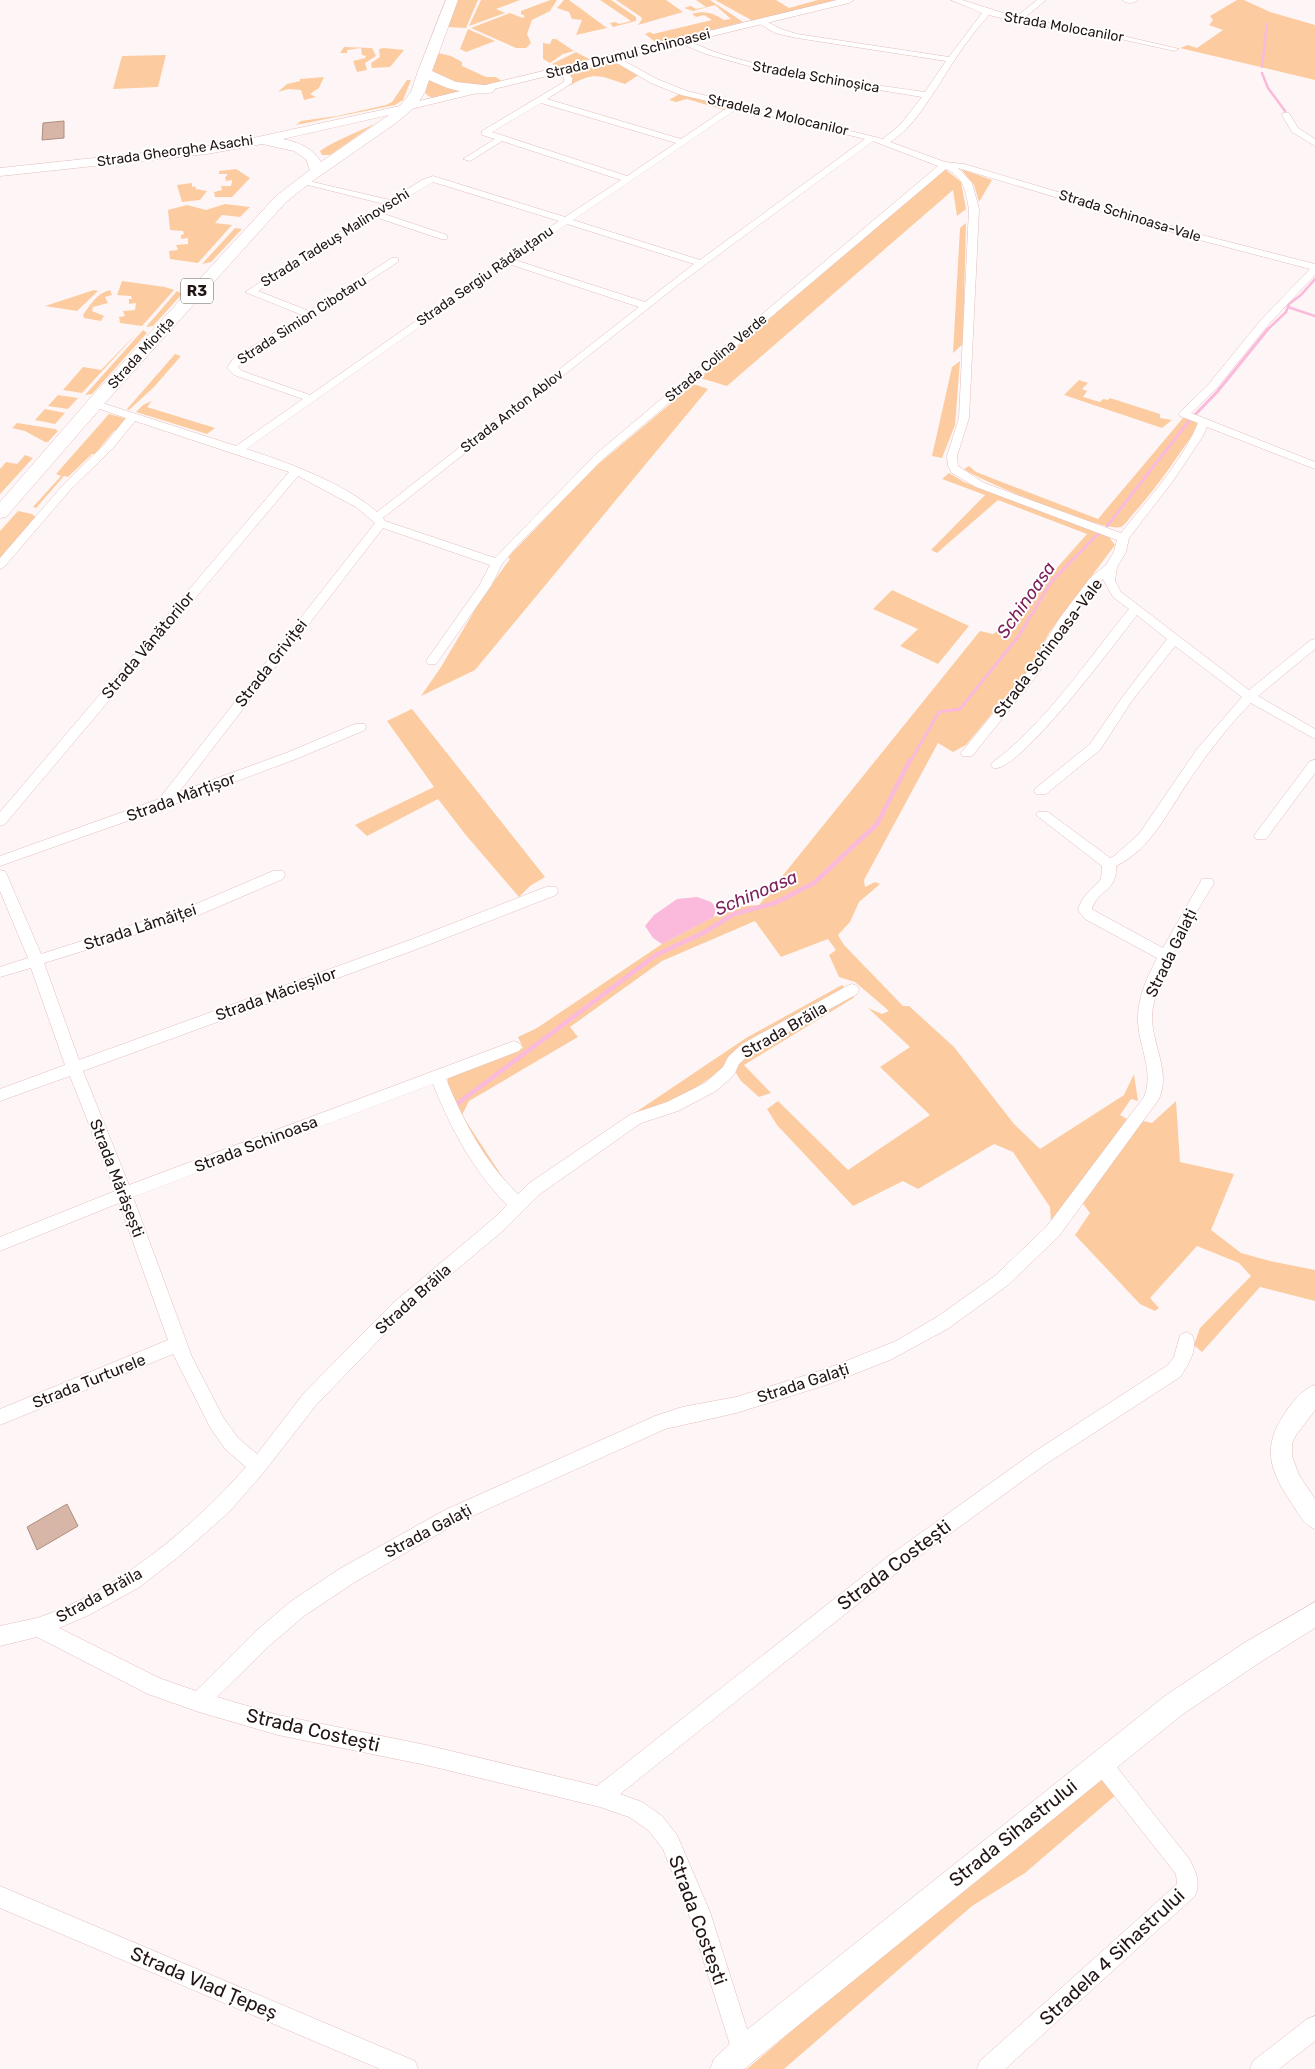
<svg xmlns="http://www.w3.org/2000/svg" width="1315" height="2069" font-family="Rubik,sans-serif">
  <rect width="100%" height="100%" fill="#fef6f6"/>
  <path fill="#fccca0" d="M458,0h20l-12,28 -20,-1z
    M481,0h39l-24,9 9,4 -36,13z
    M550,0h7l-7,11 -18,9 -5,14 4,9 -5,5h-10l-45,-20 39,-15 13,5 2,-2 -4,-2v-3z
    M564,0h5l38,28 -31,7 6,-15 -10,-1 -3,-7 -12,-4z
    M600,0h11l25,17v4l-23,6 -3,-4 5,-1 4,2 12,-3z
    M616,0h50l17,12 -45,13 4,-6 -1,-2z
    M696,0h14l33,22 -85,22 -13,-10 5,-2 3,2 59,-14 -8,-5 -8,2 -4,-3c13,-4 21,-1 32,6l7,-1 -16,-14 -22,6 -9,-3 7,-2 5,3 10,-2z
    M715,0h61l13,8 29,-8h23l-88,21z
    M1237,0h7l26,12 45,13v55l-135,-32 8,-3 9,3 26,-18 -14,-5 4,-5 -3,-4z
    M468,29l27,12 -29,11 -6,-3z
    M552,39h4l18,12 -11,3 -13,9 -7,-4v-16l7,1z
    M344,47l28,1 4,8 -11,7 2,7 -10,2 -4,-11 12,-3 1,-2 -4,-1 -1,-7 -14,2v3h-7z
    M384,48l20,2 -14,17 -18,1 -1,-5 9,-6 -1,-8z
    M576,52l15,8 -29,8 -10,-4z
    M438,53l13,3 11,6v4l24,11h10l7,5c-26,10 -46,1 -70,-10l-1,-4z
    M166,55l-8,32 -45,2 9,-33z
    M617,61l23,13 -15,10c-24,-8 -31,-13 -54,1h-2l4,-6 -5,-6z
    M324,77l-5,11 -9,6 6,3 -12,3 -3,-10 -13,-1 -10,3 9,-8 13,-3v-2z
    M407,80h4l-8,20 -8,5 -99,20 5,-4 36,-5 49,-11 6,-3z
    M428,81h5l34,8c-11,4 -36,16 -42,3z
    M681,93l47,12 -4,5 -37,-11 -11,3 -7,-2z
    M372,125h1l-43,30h-8l-2,-4c16,-11 34,-17 52,-26z
    M236,169l14,9 -18,19h-17l-1,-5 8,-2 -1,-4h10l1,-4v-2l-6,1 -1,-4 2,-1v-2h-8v-3z
    M945,169l16,13 5,27 -9,7 -4,-26 -226,196 -27,-8z
    M961,169l31,11 -13,22 -5,-17z
    M192,183v4l3,-1 1,3 11,2 -7,9 -18,2 -5,-17z
    M225,204l25,3 -10,10 -18,-2 -7,8 17,2 -34,38 -28,-4 -1,-8 9,-1 -2,-5 12,-1v-6l-7,1v-4l3,-1 -1,-3 -13,-1 -2,-20 19,-5 19,5z
    M966,223l-3,121 -10,9 7,-125z
    M235,228l7,1 -31,33 -9,2z
    M122,281l43,6 9,3 -32,36 -22,-3 -1,-6 6,-1 -2,-5 12,-1 1,-7 -7,1v-5h3l-1,-3 -14,-1z
    M94,290l4,1 -21,20 -32,-5z
    M110,290l2,5 -7,2 3,6 -15,4 -1,4 12,5 -3,5 -17,-3 -1,-3c7,-10 14,-22 27,-25z
    M177,291l5,3 -29,32 -7,1z
    M143,330l4,3 -55,61 -7,1z
    M139,331l-57,62 -19,-3 20,-23 18,3z
    M175,354l6,2 -27,31 -25,23 -2,-1z
    M960,361l-5,64 -13,33 -10,-2 20,-89z
    M1079,380l9,3 -6,6 5,2 -4,6 17,5 3,-3 5,1 2,-2 50,16v4l12,2 -10,8 -98,-33z
    M694,384l14,5 -233,281 -54,26 20,-29 42,-71 27,-37 -2,-2 88,-91z
    M58,395l20,3 -10,11 -20,-3z
    M152,401l-5,6 68,21 -8,6 -71,-22 7,-7z
    M45,409l20,4 -10,11 -20,-4z
    M109,414l19,5 -8,10 -6,2 -19,23h-3l-24,23 -4,-1 -28,32 -3,-1 28,-31 -5,-2z
    M1183,418l13,3 2,6c-20,29 -40,59 -64,86 -4,4 -8,11 -13,14 -15,6 -141,-46 -157,-58l5,-3 7,6 122,47z
    M17,423l38,6 3,2 -10,11h-3l-20,-11 -13,-3z
    M25,455l8,3 -33,36v-25l6,-7 11,2z
    M949,473l15,9 145,55 6,8 -66,88 -20,36 -63,76 -13,7 -15,-9 -74,137 1,7 10,-5 5,2 -21,18 -9,20 -12,13 6,10 59,61h6l45,41 60,77 26,25 84,-54 10,-21 4,27 -7,-2 -11,16 7,4 -52,75 -24,28 -1,-15 -37,-55 -19,-8 -76,45 -15,-8 -50,25 -76,-81 -10,-16 11,-8 70,69 82,-55 -50,-48 30,-20 -42,-39 14,6 7,-3 -34,-29 -16,-5 -10,-22 7,-5 -8,-11 -47,18 -26,-36 -93,40 -92,66 8,10 -109,64 -7,14 45,69 -17,-16 -42,-76v-14l75,-30 -5,-11 19,-9 125,-84 71,-37 26,-2 221,-274 13,3 14,-10 80,-90 -89,-34 -61,53 -6,-3 54,-55 -43,-16z
    M18,511l14,3 5,4 -37,42v-29z
    M892,590l77,36 -31,38 -38,-18 18,-17 -45,-20z
    M412,709l133,168 -15,9 -11,11 -54,-63 -27,-35 -71,37 -12,-11 79,-38 -47,-66z
    M842,985l4,4 -171,112 -42,13 113,-76z
    M849,996l6,1 -111,68 27,28 -12,4 -18,-16 -5,-8 2,-12 18,-13z
    M1176,1101l4,61 54,12 -23,56 30,23 29,8 45,9v31l-55,-14 -58,65 -8,-7 6,-17 51,-52 -12,-13 -42,-17 -47,52 9,10 -4,3 -15,-7 -65,-69 15,-22 -9,-12 62,-80 9,2z
    M1102,1777l15,17 -92,79 -53,33 -188,163h-37l172,-147z"/>
  <path fill="#fbb9db" d="M697,897l14,5 5,5 -2,10 -52,27 -9,-6 -8,-12 9,-11 23,-16z"/>
  <g fill="none" stroke-linecap="round" stroke-linejoin="round">
    <path stroke="#fbb9db" stroke-width="2.5" d="M1262,67l5,-43
      M1262,73l6,15 17,23
      M1288,307l27,9
      M1267,330l19,-18 3,-8 12,-9 14,-16"/>
    <path stroke="#fbb9db" stroke-width="3" d="M1107,526l82,-105 28,-29 51,-63
      M910,762l29,-50 21,-3 58,-72 33,-55 47,-48"/>
    <path stroke="#fbb9db" stroke-width="4.5" d="M457,1104l199,-149 47,-22 31,-19 41,-11 39,-20 63,-59 33,-64"/>
  </g>
  <path fill="#d7b6a8" stroke="#ad8e80" d="M64,121v17l-22,2 1,-17z
    M67,1504l11,22 -41,24 -10,-23z"/>
  <g fill="none" stroke-linecap="round" stroke-linejoin="round">
    <g stroke="#e3beba" stroke-width="1">
      <path id="minor" d="M951,0h11l54,17 21,-17h9l-23,19 79,12 77,18 -4,2 -73,-16 -85,-13 -28,-7c-19,21 -33,42 -47,65 -15,22 -29,48 -52,62l55,20 19,2 238,71 113,29v11l-47,50 -52,64 -25,24 124,49v7l-108,-42 -4,9 -30,45 -44,57 -3,14 -9,15 -2,14 6,11 128,98 62,-50 4,-1v10l-57,47 57,33v10l-64,-36c-24,24 -44,51 -63,79 -21,31 -37,67 -72,84 2,25 -19,24 -24,43l3,2 68,37 39,-69h10l2,4c-20,34 -61,95 -62,134 0,28 19,55 7,82l-100,137 -51,49 -59,43 -59,32 -64,25 -90,28 -71,16 -206,93 -104,60 -51,34 -34,29 -53,52 61,18 148,30 171,41 293,-231 144,-103 134,-87 6,-8 6,-22 6,-3 6,3c7,13 -4,30 -12,42l-134,87 -142,103 -284,227 22,8 20,14 15,19 33,77 44,139 -3,8 -8,3 -8,-3 -3,-8 -44,-139 -25,-63 -15,-19 -19,-13 -29,-10 -174,-42 -148,-30 -79,-23 -51,-18 -111,-57 -37,9v-20c12,-3 25,-5 37,-8 79,-26 155,-90 209,-151l-20,-17 -15,-21 -38,-75 -173,71v-16l168,-69 -49,-137 -119,48v-14l115,-46 -45,-115 -70,25v-12l65,-24 -34,-97 -31,9v-10l28,-9 -28,-67v-21l5,1 2,4 34,79 148,-47 84,-36h10l2,4 -2,4 -84,36 -155,48 35,97 331,-120 136,-53h10l2,4 -2,4 -136,53 -337,123 46,114 385,-144 5,2 3,4 -3,4 -73,28c18,43 38,82 72,115l10,-10 103,-70 36,-12 38,-19 18,-16 5,-10 14,-13 105,-58 5,-2 5,2 2,4 -2,4 -105,58 -13,12 -5,11 -18,16 -38,20 -37,12 -101,71 -35,35 -100,84 -89,92 -52,67 -35,40 -52,46 -39,30 -49,27 -30,13 100,50 37,13 60,-60 34,-29 51,-34 104,-58 210,-94 27,-9 54,-10 90,-28 70,-28 41,-24 59,-42 51,-49 97,-129c11,-27 -7,-53 -6,-80 0,-21 10,-41 19,-59l-72,-39 -7,-9c4,-15 14,-20 23,-31l1,-13 -66,-51 2,-3h10l62,46 4,-2 25,-22 58,-85 45,-52 -67,-51 -44,56 -31,48 -54,44h-10l-2,-3 2,-3 54,-44 33,-48 44,-57 -30,-24c-19,24 -119,160 -144,153l-2,-3 2,-3c52,-38 95,-103 136,-153l-16,-12 -10,-18 -35,44 -32,54 -64,79h-10l-1,-3 66,-81 32,-53 31,-41 16,-13 8,-13 3,-12 -141,-53 -24,-14 -4,-7 -1,-10 12,-38 10,-209c-3,-16 -5,-33 -23,-40l-342,289 -87,88 -15,18 -11,22 -55,78h-8l-2,-3 53,-75 11,-21 -107,-37 -204,264 107,-39 69,-29h10l1,3 -1,3 -69,29 -129,48 -167,59v-10l159,-57 216,-276 -19,-16 -58,-31 -293,348 -5,2v-14l289,-340 -154,-51 -22,27 -42,41 -67,78 -4,2v-11l63,-73 42,-41 21,-26 -35,-12 -1,-2 1,-2h8l137,44 67,-47 -69,-24 -7,-7 6,-9 69,-44 -57,-23 139,-88 -84,-21v-4l90,21 32,-20 11,-4 132,41 56,-37 -119,-39 -32,20 -7,-2 32,-20 -13,-4v-4l82,-49v-4l-7,-8 1,-2h6l8,10v5l-25,16 134,40 49,-33 -49,-11 -30,-12 -41,-24 -1,-2 4,-2 44,24 30,12 196,48 17,-14 22,-28 -152,-25 -64,-18 -31,-13c7,-5 33,9 43,12 67,21 137,29 207,39l21,-31 -149,-23 -22,-5 -20,-12 7,-2 19,10 16,5 152,23 33,-44zM541,103l135,40 -49,33 -135,-44zM738,108l127,31 -165,121 -127,-40zM873,141l65,25 -342,288 -101,104 -110,-37 -2,-3 296,-234zM958,168l238,71 114,30 -50,52 -52,64 -28,27 -1,2 1,2 18,7c-17,41 -50,76 -77,110l-137,-50 -26,-17 -1,-10 12,-38 10,-209 -7,-26zM433,182l126,39 -249,174 -68,-24 -4,-4 3,-4 157,-101v-4h-6l-83,53 -51,-20 117,-74 66,22h6v-4l-66,-22zM567,224l127,40 -49,38 -130,-42zM509,264l130,43 -262,205c-33,-29 -90,-50 -131,-63zM433,1084c18,45 40,86 74,121l-14,14 -100,84 -89,90 -47,61 -19,-16 -15,-21 -31,-60 -59,-160z
        M1122,0h16c-4,4 -12,4 -16,0z
        M1283,113h6l9,15 17,11v7l-23,-14 -10,-17z
        M1315,760v13l-49,66h-10l-2,-3 2,-3 54,-72z
        M1101,1753l7,3 82,104c6,13 11,22 5,36l-190,173h-28l3,-8 197,-177 -1,-10 -82,-104 -3,-7 3,-7z
        M0,1886l415,175 3,8h-38l-380,-161z
        M1315,2016v25l-36,28h-29l3,-8 54,-42z"/>
    </g>
    <g stroke="#e3beba" stroke-width="1">
      <path id="tertiary" d="M837,0h17l-5,3 -442,107 -5,-3 5,-3z
        M1315,1385v25l-19,25 -4,8v13l7,19 16,24v30c-11,-4 -16,-15 -23,-25 -23,-35 -31,-57 -5,-94 7,-10 16,-21 28,-25z
        M1315,1602v26l-53,33 -79,53 -439,355h-34l4,-10 19,-18 432,-345 79,-53z"/>
    </g>
    <g stroke="#e3beba" stroke-width="1">
      <path id="primary" d="M446,0h12l-26,71 24,11 37,4 2,3 -2,3c-20,5 -47,-3 -64,-12l-4,12 -8,13 -21,18 -85,59 -25,20 -181,201 -99,114 -6,1v-16l93,-107 183,-199 34,-26 -4,-11 -12,-8 -32,-7 -55,10 -207,22v-8l207,-22 37,-6 156,-34 11,-14 7,-21zM389,115l-68,47c-10,-15 -21,-19 -38,-23z"/>
    </g>
    <use href="#minor" fill="#fff" fill-rule="evenodd"/>
    <use href="#tertiary" fill="#fff" fill-rule="evenodd"/>
    <use href="#primary" fill="#fff" fill-rule="evenodd"/>
  </g>
  <g text-anchor="middle" dominant-baseline="central" stroke-width="4" stroke-linejoin="round" paint-order="stroke">
    <g font-size="14" fill="#221514" stroke="#fff">
      <text transform="translate(1064 27) rotate(10)">Strada Molocanilor</text>
      <text transform="translate(628 54) rotate(-14)">Strada Drumul Schinoasei</text>
      <text transform="translate(816 77) rotate(10)">Stradela Schinoșica</text>
      <text transform="translate(778 115) rotate(13)">Stradela 2 Molocanilor</text>
      <text transform="translate(175 151) rotate(-8)">Strada Gheorghe Asachi</text>
      <text transform="translate(1130 216) rotate(17)">Strada Schinoasa-Vale</text>
      <text transform="translate(335 238) rotate(-32)">Strada Tadeuș Malinovschi</text>
      <text transform="translate(485 276) rotate(-35)">Strada Sergiu Rădăuțanu</text>
      <text transform="translate(302 320) rotate(-33)">Strada Simion Cibotaru</text>
      <text transform="translate(141 353) rotate(-48)">Strada Miorița</text>
      <text transform="translate(716 358) rotate(-40)">Strada Colina Verde</text>
      <text transform="translate(512 411) rotate(-38)">Strada Anton Ablov</text>
    </g>
    <rect fill="#fff" stroke="#645b5a" stroke-width="1" x="181" y="278.5" width="32" height="25" rx="4"/>
    <g font-size="15" font-weight="bold" fill="#221514">
      <text x="197" y="291">R3</text>
    </g>
    <g font-size="16" fill="#221514" stroke="#fff">
      <text transform="translate(148 645) rotate(-50)">Strada Vânătorilor</text>
      <text transform="translate(1048 648) rotate(-53)">Strada Schinoasa-Vale</text>
      <text transform="translate(271 663) rotate(-52)">Strada Griviței</text>
      <text transform="translate(181 797) rotate(-20)">Strada Mărțișor</text>
      <text transform="translate(140 927) rotate(-18)">Strada Lămăiței</text>
      <text transform="translate(1171 953) rotate(-64)">Strada Galați</text>
      <text transform="translate(276 994) rotate(-20)">Strada Măcieșilor</text>
      <text transform="translate(784 1030) rotate(-30)">Strada Brăila</text>
      <text transform="translate(256 1144) rotate(-21)">Strada Schinoasa</text>
      <text transform="translate(117 1178) rotate(69)">Strada Mărășești</text>
      <text transform="translate(413 1299) rotate(-42)">Strada Brăila</text>
      <text transform="translate(89 1381) rotate(-22)">Strada Turturele</text>
      <text transform="translate(803 1383) rotate(-18)">Strada Galați</text>
      <text transform="translate(428 1531) rotate(-28)">Strada Galați</text>
      <text transform="translate(99 1595) rotate(-29)">Strada Brăila</text>
    </g>
    <g font-size="18" font-style="italic" fill="#7d235b" stroke="#fff">
      <text transform="translate(1026 600) rotate(-55)">Schinoasa</text>
      <text transform="translate(756 893) rotate(-23)">Schinoasa</text>
    </g>
    <g font-size="19" fill="#221514" stroke="#fff">
      <text transform="translate(894 1565) rotate(-37)">Strada Costești</text>
      <text transform="translate(313 1730) rotate(13)">Strada Costești</text>
      <text transform="translate(1013 1833) rotate(-39)">Strada Sihastrului</text>
      <text transform="translate(698 1920) rotate(70)">Strada Costești</text>
      <text transform="translate(1112 1957) rotate(-43)">Stradela 4 Sihastrului</text>
      <text transform="translate(204 1983) rotate(23)">Strada Vlad Țepeș</text>
    </g>
  </g>
</svg>
